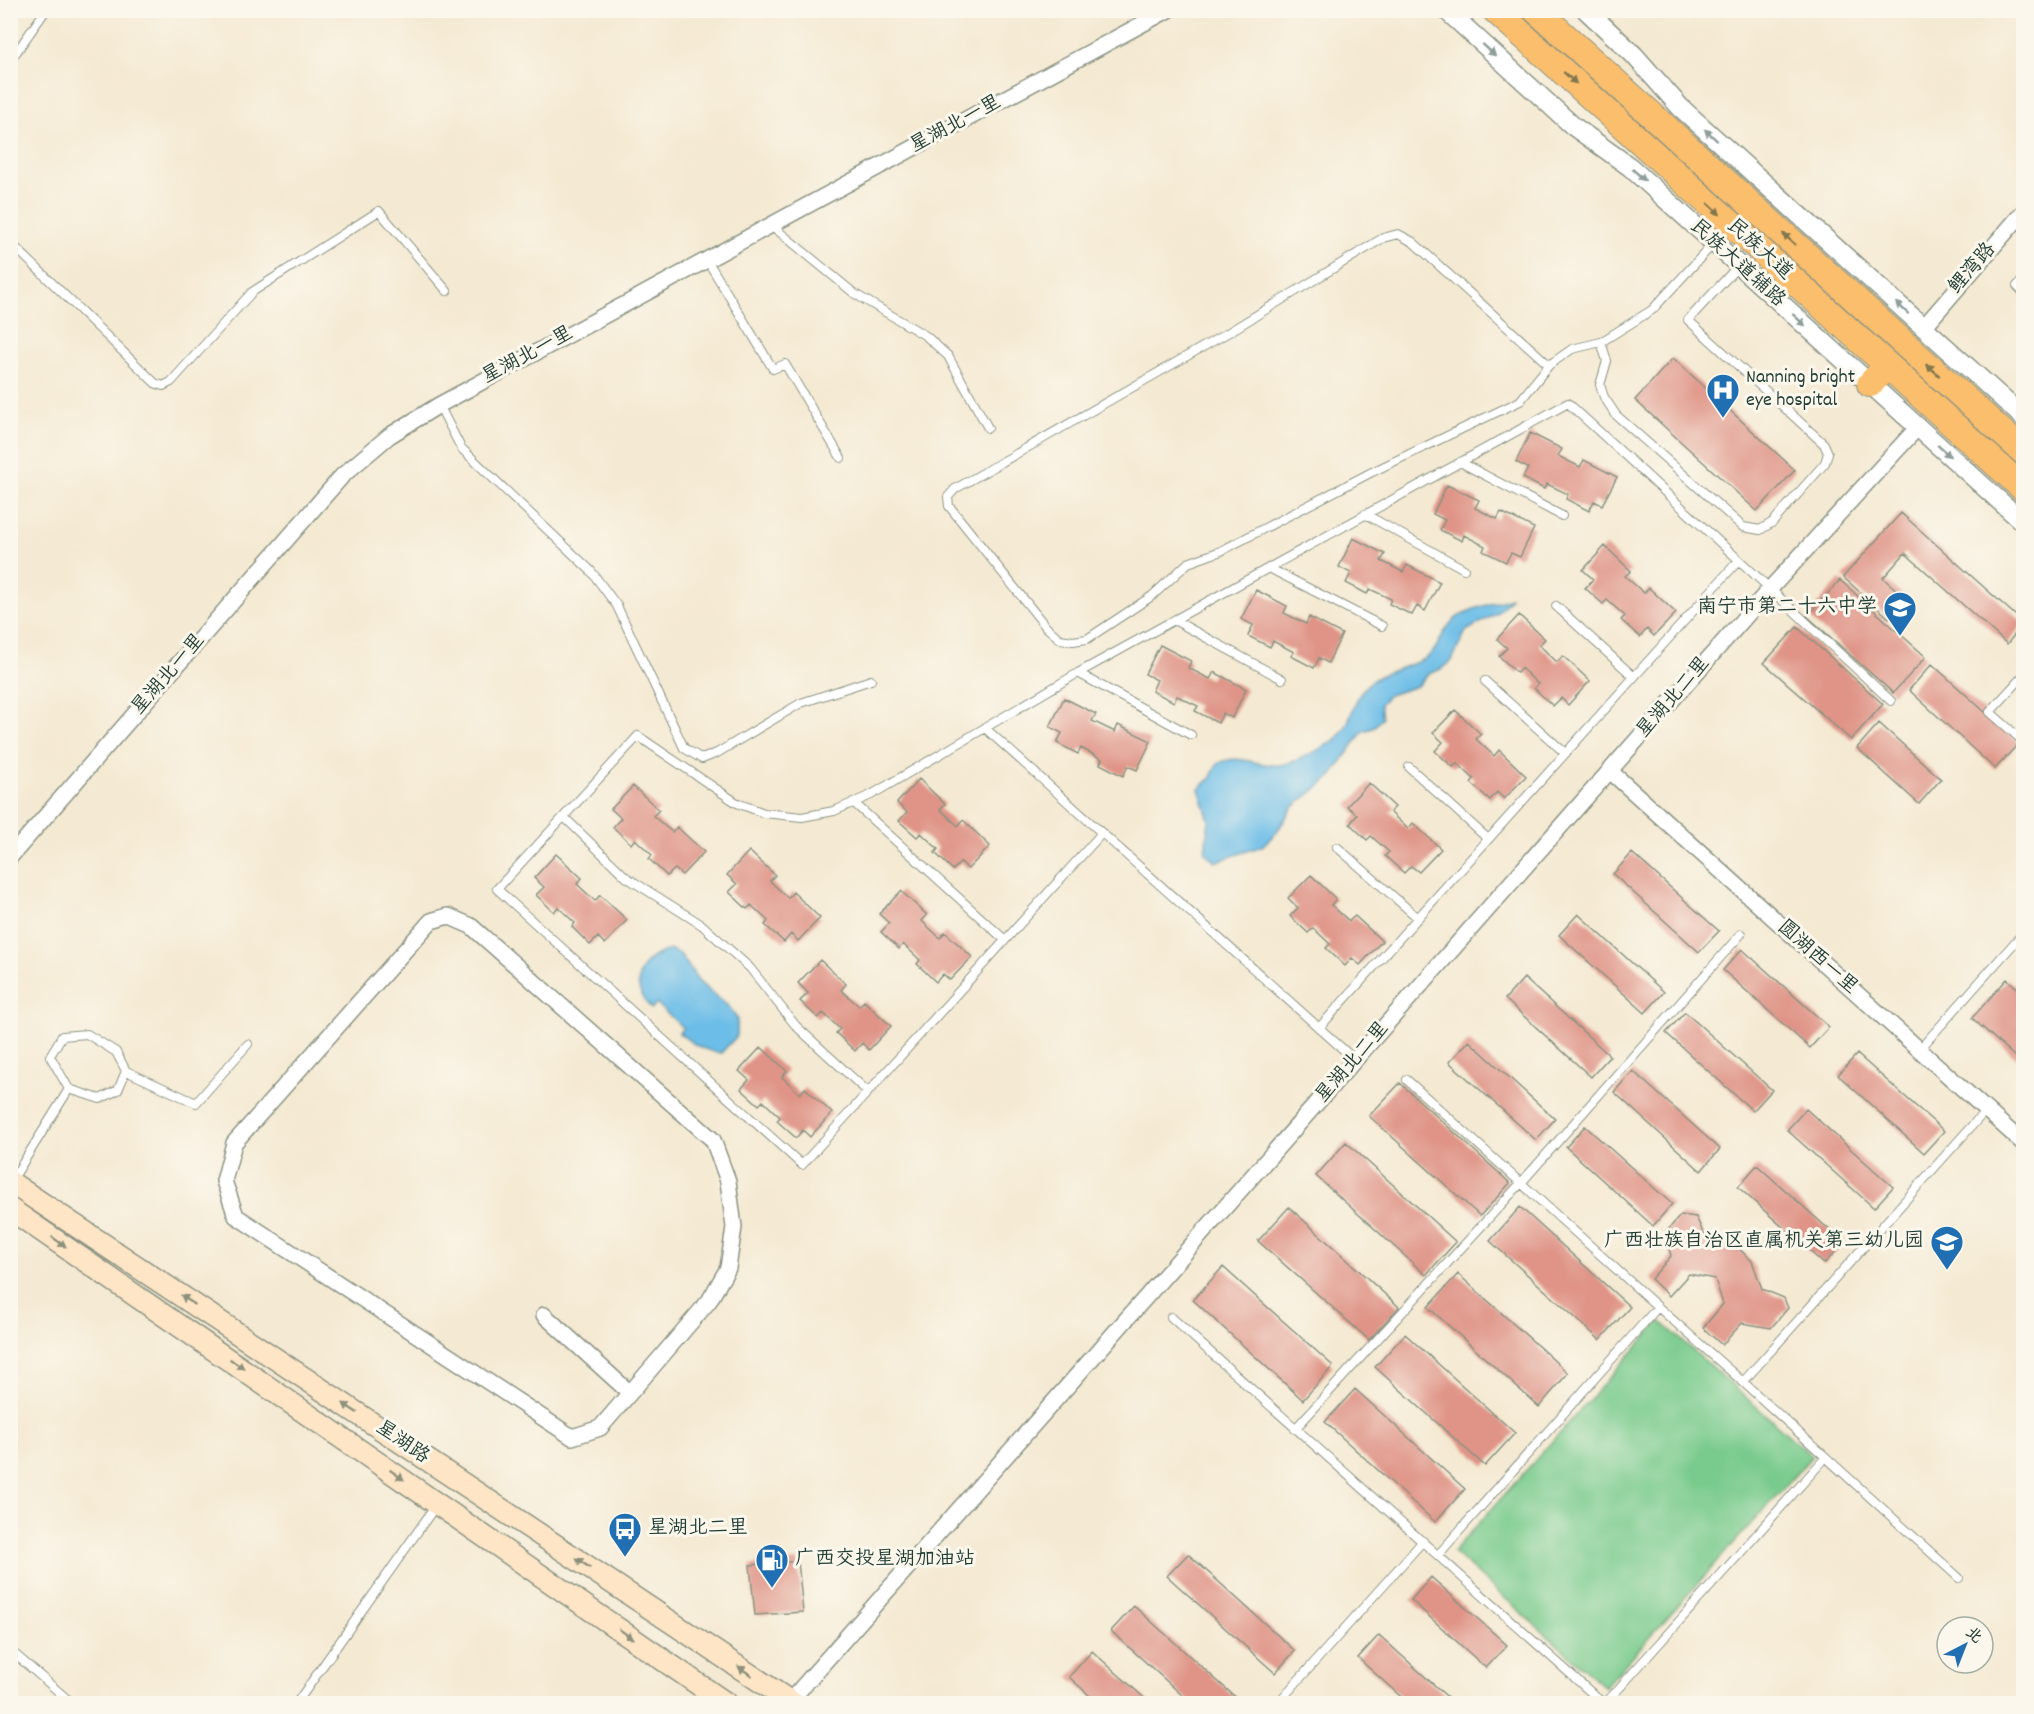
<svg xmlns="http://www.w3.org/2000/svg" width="2034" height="1714" font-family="Dekko,'LXGW WenKai TC',sans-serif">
  <rect width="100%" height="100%" fill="#fbf7ec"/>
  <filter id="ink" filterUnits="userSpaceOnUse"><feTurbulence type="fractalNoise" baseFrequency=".0167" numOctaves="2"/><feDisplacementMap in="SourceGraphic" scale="12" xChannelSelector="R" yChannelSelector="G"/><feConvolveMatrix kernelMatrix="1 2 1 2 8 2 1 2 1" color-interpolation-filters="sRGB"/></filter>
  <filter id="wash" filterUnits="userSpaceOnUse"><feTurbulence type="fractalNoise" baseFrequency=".008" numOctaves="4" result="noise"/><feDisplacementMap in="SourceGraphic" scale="24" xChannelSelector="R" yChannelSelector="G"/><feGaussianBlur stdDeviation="1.35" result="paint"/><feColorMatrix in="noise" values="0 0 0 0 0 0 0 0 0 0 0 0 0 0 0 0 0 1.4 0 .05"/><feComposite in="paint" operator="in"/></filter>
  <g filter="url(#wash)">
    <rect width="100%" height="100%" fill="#f4e9d2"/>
    <path fill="#79cb8d" stroke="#4c8460" stroke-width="1.5" d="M1660,1321l152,135 -207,231 -152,-135z"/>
    <path fill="#6cbde7" stroke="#467d8e" stroke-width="1.5" d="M1511,598l-15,16 -30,17 -14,29 -11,9 -13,5 -11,12 -28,9 -9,9 2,14 -9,10 -10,3 -33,47 -38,30 -16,25 -14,13 -47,16 -10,-10 4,-32 -10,-31 11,-10 7,-15c24,-12 38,3 62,1 14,-1 42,-16 54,-24 21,-16 17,-38 32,-54 16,-17 37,-17 57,-27 18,-8 17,-26 30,-38 14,-14 41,-18 59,-24z
      M671,950l9,4 20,29 29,24 8,11v18l-16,17c-18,-2 -28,-9 -42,-20l4,-5 -26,-24 -5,5c-26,-24 -12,-53 19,-59z"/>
    <g id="blocks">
      <path fill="#df9487" d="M1673,358l122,112 -38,41 -122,-111z
        M1530,433l32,16 -4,7 22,11 4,-7 33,17 -15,28 -8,-4 -5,10 -23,-12 2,-5 -21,-10 -3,5 -21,-11 5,-10 -12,-6z
        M1447,485l32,15 -4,8 22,11 4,-7 33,16 -14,29 -9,-4 -5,9 -23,-11 2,-5 -21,-11 -2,6 -22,-11 5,-10 -12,-6z
        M1901,513l123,110 -17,21 -102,-91 -22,25 24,21 -18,19 -46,-41z
        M1353,538l32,16 -4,7 22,11 4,-7 33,17 -15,29 -8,-5 -5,9 -23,-11 2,-5 -21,-10 -3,5 -21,-11 5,-10 -12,-6z
        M1605,546l26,25 -6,5 19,17 5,-5 27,25 -22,23 -7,-7 -7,8 -19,-17 4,-4 -18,-16 -4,4 -18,-16 8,-9 -10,-9z
        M1840,580l86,77 -33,36 -86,-77z
        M1256,590l31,16 -3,7 22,11 3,-7 33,17 -14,29 -9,-5 -5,10 -23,-12 3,-4 -21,-11 -3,6 -22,-11 5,-11 -12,-6z
        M1519,615l26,24 -6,6 18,17 6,-6 27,25 -22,24 -7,-7 -8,8 -19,-18 4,-4 -17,-16 -4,5 -18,-17 8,-8 -10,-9z
        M1797,627l86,77 -32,36 -87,-77z
        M1160,645l31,16 -3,7 22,11 4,-7 32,17 -14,29 -9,-5 -5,10 -23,-12 3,-5 -21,-10 -3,6 -22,-11 5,-11 -12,-6z
        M1932,664l87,79 -24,26 -86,-79z
        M1064,698l32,16 -4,7 23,11 3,-7 33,16 -14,29 -9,-4 -5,10 -23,-12 2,-5 -21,-11 -3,6 -21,-11 5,-10 -12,-6z
        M1455,710l26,24 -5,5 18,17 5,-6 27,26 -22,23 -7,-7 -7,8 -19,-17 3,-4 -17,-16 -4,4 -18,-16 8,-9 -10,-9z
        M1879,723l62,56 -22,25 -62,-56z
        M919,779l26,25 -5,5 18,17 5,-6 27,26 -22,23 -7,-7 -8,8 -18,-17 3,-4 -17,-16 -4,4 -18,-16 8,-9 -10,-9z
        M1369,783l26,24 -5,5 18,17 5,-6 28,26 -22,23 -8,-6 -7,7 -19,-17 4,-4 -18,-16 -4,4 -17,-16 7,-9 -10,-9z
        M633,786l26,24 -6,6 19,16 5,-5 27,25 -22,23 -7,-6 -8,7 -18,-17 3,-4 -17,-16 -4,5 -18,-17 8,-9 -10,-9z
        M749,851l26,24 -5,6 18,17 5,-6 27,26 -22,23 -7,-7 -7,8 -19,-17 3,-4 -17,-16 -4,4 -18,-17 8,-8 -10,-9z
        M1632,853l87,78 -20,21 -86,-78z
        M556,854l26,24 -5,6 18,17 5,-6 27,25 -22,24 -7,-7 -8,8 -18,-18 3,-4 -17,-16 -4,5 -18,-17 8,-8 -10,-9z
        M1311,875l25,24 -5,6 18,16 6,-5 27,25 -22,24 -8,-7 -7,8 -19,-18 4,-4 -17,-16 -5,5 -18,-17 8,-8 -10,-10z
        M901,891l26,24 -5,6 18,17 5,-6 27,25 -22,23 -7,-6 -7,8 -19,-18 3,-4 -17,-16 -4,5 -18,-17 8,-9 -10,-9z
        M1578,914l86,78 -19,21 -86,-78z
        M1742,949l87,78 -19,21 -87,-78z
        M820,960l26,24 -5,6 18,16 5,-5 27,25 -22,24 -7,-7 -7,8 -19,-18 4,-4 -17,-16 -5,5 -18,-17 8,-8 -10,-10z
        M1524,978l86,78 -19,21 -86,-78z
        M2007,979l17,15v71l-52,-47z
        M1685,1012l87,78 -19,21 -87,-78z
        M1469,1041l86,78 -19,21 -87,-78z
        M761,1047l26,24 -5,6 18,17 5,-6 27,25 -22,24 -7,-7 -7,8 -19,-17 3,-4 -17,-16 -4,4 -18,-16 8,-9 -10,-9z
        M1857,1054l87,77 -20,22 -86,-78z
        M1633,1071l87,78 -19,22 -87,-79z
        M1400,1083l110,100 -30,33 -111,-100z
        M1806,1109l87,78 -19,21 -87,-78z
        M1585,1126l87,78 -19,22 -87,-79z
        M1346,1142l110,100 -30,33 -110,-99z
        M1757,1165l87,78 -20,21 -86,-77z
        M1289,1207l110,100 -30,33 -111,-99z
        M1520,1207l110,100 -30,33 -110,-99z
        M1681,1215l15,2 10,22 29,6 17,16 10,28 22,9 4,10 -17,20 -29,-5 -20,22 -19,-17 20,-24 -8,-25 -26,-5 -20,22 -18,-17 20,-23 -6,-23z
        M1223,1267l110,99 -30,34 -110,-100z
        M1458,1274l110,99 -29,34 -111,-100z
        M1405,1334l110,99 -30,33 -110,-99z
        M1355,1389l110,100 -30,33 -110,-100z
        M1188,1554l107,97 -20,22 -108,-97z
        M798,1561l5,51 -48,3 -5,-50z
        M1431,1577l76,68 -21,23 -75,-68z
        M1134,1606l109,98h-51l-81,-73z
        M1379,1635l76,69h-46l-51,-46z
        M1092,1651l59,53h-52l-30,-27z"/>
    </g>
  </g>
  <g filter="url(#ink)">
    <use href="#blocks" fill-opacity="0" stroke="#8a9383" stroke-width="1.5"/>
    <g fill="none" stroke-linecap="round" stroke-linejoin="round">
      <g stroke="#8a9383" stroke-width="10">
        <path id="service" d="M10,61l36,-51
          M771,225l84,69 71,42 22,20 40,72
          M10,242l145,141 8,3 8,-4 81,-90 127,-81 68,80
          M707,260l66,109 12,-5 56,94
          M2024,279l-7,7 7,7
          M1601,342l6,19 -7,24 4,12 12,18 127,112 17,3 13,-8 52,-59 3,-10 -4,-9 -136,-124 51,-55
          M1549,365l-29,36 -150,72 -149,78 -33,12 -36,33 -65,43 -14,2 -13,-2 -14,-12 -97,-121 -1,-9 7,-8 274,-157 154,-94 15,-4 15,8 136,123 23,-16 29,-7 51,-32 61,-66
          M439,405l22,43 130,123 26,35 67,142 18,11 15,-6 84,-50 70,-23
          M1460,462l102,54
          M1365,514l99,55
          M1739,560l152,141
          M1269,568l113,58
          M1556,606l77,70
          M1174,620l108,59
          M1078,673l113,62
          M2024,675l-34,37 34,30
          M1485,681l80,72
          M986,729l369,331
          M1409,767l79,72
          M853,802l152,138
          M564,817l62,60 76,48 48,43 46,58 72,66
          M1102,833l-300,332 -305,-276 141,-153 99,67 27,10 38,4 32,-6 37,-16 207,-122 490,-270 171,157 -420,468
          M1337,847l81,71
          M1919,1050l105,-118
          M126,1071l-8,19 -18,9 -31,-10 -19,-33 12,-20 25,-2 29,18 10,19 70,32 52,-59
          M1407,1080l251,227
          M11,1182l58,-93
          M1171,1317l433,387
          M1743,1382l216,196
          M1295,1429l226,-246 220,-249
          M1438,1555l220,-248 85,75 243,-272
          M10,1650l63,54
          M296,1704l141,-200
          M1277,1704l146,-163
          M1605,1704l221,-247"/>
      </g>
      <g stroke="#8a9383" stroke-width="18">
        <path id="minor" d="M1923,328l101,-117
          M1610,771l414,373
          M10,857l333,-382 46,-39 50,-31 729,-395
          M448,916l23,10 242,214 15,41 6,46 -6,41 -19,33 -109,127 -28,9 -336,-221 -12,-35 10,-38 197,-222z
          M544,1315l86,78
          M790,1701l979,-1111 149,-163"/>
      </g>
      <g stroke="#8a9383" stroke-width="21">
        <path id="tertiary" d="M1446,10l127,116 57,41 394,356
          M1586,10l48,45 46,52 344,311"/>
      </g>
      <g stroke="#8a9383" stroke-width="24">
        <path id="secondary" d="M10,1182l784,522
          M10,1209l717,495"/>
      </g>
      <g stroke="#8a9383" stroke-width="28">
        <path id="trunk" d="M1495,10l529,479
          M1536,10l488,442
          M1870,384l17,-18"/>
      </g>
      <use href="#service" stroke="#fff" stroke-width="8"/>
      <use href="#minor" stroke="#fff" stroke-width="15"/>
      <use href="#tertiary" stroke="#fff" stroke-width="18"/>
      <use href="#secondary" stroke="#fde5c5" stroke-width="21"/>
      <use href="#trunk" stroke="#fabe6d" stroke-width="26"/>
    </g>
    <defs><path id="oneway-solid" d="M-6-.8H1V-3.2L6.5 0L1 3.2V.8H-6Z" transform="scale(1.5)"/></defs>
    <g fill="#8f9e9a">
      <use href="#oneway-solid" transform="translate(1489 50) rotate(42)"/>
      <use href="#oneway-solid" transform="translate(1711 135) rotate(-138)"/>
      <use href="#oneway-solid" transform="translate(1639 175) rotate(42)"/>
      <use href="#oneway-solid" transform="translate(1902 308) rotate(-138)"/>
      <use href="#oneway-solid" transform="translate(1799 320) rotate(42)"/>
      <use href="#oneway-solid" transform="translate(1944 451) rotate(42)"/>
    </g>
    <g fill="#82774e">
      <use href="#oneway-solid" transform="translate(1570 78) rotate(42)"/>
      <use href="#oneway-solid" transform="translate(1714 209) rotate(42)"/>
      <use href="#oneway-solid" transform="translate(1789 239) rotate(-138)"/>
      <use href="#oneway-solid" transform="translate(1933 370) rotate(-138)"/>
    </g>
    <g fill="#8e917c">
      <use href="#oneway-solid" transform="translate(59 1242) rotate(35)"/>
      <use href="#oneway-solid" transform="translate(188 1300) rotate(-146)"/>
      <use href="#oneway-solid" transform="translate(237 1364) rotate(35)"/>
      <use href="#oneway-solid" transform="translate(350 1408) rotate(-146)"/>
      <use href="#oneway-solid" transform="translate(397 1475) rotate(35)"/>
      <use href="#oneway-solid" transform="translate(583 1563) rotate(-146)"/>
      <use href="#oneway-solid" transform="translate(626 1634) rotate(35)"/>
      <use href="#oneway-solid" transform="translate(745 1671) rotate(-146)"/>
    </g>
  </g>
  <defs>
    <g id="hospital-pin" transform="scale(1.725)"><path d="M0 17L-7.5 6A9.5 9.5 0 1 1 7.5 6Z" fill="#1f6fb2" stroke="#fbf7ec"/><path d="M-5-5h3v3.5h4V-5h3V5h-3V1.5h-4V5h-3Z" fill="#fff"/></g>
    <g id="school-pin" transform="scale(1.725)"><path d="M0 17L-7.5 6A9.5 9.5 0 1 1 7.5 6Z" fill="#1f6fb2" stroke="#fbf7ec"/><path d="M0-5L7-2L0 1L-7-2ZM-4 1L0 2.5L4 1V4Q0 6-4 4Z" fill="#fff"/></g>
    <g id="bus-pin" transform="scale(1.725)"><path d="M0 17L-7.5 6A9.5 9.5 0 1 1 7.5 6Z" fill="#1f6fb2" stroke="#fbf7ec"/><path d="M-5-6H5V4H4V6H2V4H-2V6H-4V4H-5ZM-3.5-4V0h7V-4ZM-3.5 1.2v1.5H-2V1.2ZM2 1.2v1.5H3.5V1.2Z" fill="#fff"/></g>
    <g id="fuel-pin" transform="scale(1.725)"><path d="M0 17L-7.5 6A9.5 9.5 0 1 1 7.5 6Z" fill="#1f6fb2" stroke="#fbf7ec"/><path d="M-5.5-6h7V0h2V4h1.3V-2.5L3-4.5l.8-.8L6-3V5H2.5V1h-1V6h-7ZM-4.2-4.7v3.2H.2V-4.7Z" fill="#fff"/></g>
  </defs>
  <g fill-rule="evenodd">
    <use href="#hospital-pin" x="1723" y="390"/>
    <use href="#school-pin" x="1900" y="608"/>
    <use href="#school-pin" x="1947" y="1242"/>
    <use href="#bus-pin" x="625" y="1529"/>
    <use href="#fuel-pin" x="772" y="1560"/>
  </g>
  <g text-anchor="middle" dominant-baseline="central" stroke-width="6" stroke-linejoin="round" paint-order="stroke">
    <g font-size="20" fill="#1f3d34" stroke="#fbf7ec">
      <text transform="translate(956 125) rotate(-28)">星湖北一里</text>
      <text transform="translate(1759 250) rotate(42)">民族大道</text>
      <text transform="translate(1737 264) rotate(42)">民族大道辅路</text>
      <text transform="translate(1973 269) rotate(-49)">鲤湾路</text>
      <text transform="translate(528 356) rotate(-28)">星湖北一里</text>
      <text transform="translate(169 675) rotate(-49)">星湖北一里</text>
      <text transform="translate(1674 698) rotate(-49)">星湖北二里</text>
      <text transform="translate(1817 958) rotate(42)">圆湖西一里</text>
      <text transform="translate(1353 1063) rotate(-49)">星湖北二里</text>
      <text transform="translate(402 1443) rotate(34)">星湖路</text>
    </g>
    <g font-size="20" fill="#1f3d34" stroke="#fbf7ec" text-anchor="start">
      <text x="1746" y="378">Nanning bright<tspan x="1746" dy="23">eye hospital</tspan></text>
      <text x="1877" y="608" text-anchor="end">南宁市第二十六中学</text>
      <text x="1924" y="1242" text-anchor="end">广西壮族自治区直属机关第三幼儿园</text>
      <text x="648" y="1529">星湖北二里</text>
      <text x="795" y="1560">广西交投星湖加油站</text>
    </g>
  </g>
  <rect width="2034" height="1714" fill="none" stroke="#fbf7ec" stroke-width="36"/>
  <g transform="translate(1965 1645) rotate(42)"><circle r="28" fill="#fbf7ec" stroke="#a3ada2" stroke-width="1.5"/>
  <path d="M0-4.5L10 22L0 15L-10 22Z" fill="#1f6fb2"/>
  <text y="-9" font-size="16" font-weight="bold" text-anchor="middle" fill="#1f3d34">北</text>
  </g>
</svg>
